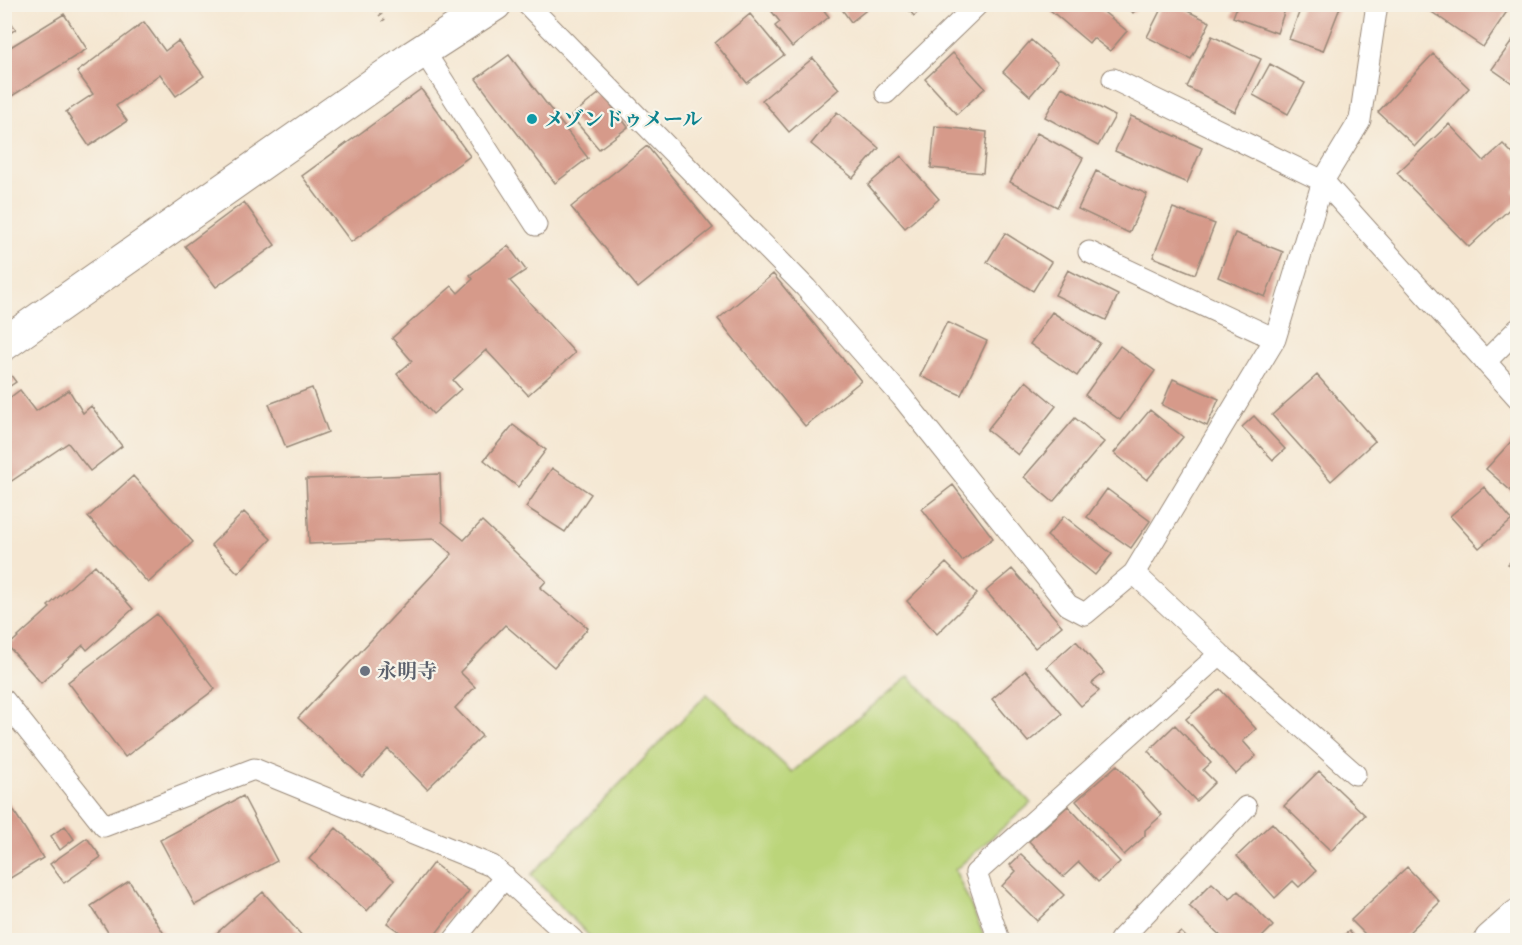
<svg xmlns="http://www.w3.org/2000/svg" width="1522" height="945" font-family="'IM FELL Double Pica','Noto Serif JP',serif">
  <rect width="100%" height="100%" fill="#f7f3e8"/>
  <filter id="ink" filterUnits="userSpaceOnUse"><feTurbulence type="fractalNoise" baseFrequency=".0167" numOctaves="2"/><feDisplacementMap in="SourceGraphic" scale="12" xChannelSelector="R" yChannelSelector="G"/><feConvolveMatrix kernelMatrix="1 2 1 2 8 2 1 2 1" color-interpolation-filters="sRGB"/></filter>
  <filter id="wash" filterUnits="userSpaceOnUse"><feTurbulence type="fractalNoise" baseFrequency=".008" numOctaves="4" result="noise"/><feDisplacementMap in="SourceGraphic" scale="24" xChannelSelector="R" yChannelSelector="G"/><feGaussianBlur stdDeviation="1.35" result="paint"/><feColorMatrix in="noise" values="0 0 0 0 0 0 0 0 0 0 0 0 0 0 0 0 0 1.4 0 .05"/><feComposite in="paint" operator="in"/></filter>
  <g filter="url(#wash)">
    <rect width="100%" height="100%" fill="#f5e7d2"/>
    <path fill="#bbd57a" stroke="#7b804c" stroke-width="1.5" d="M909,676l122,127 -76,67 31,70h-393l-62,-65 176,-181 85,78z"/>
    <g id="blocks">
      <path fill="#d69a8a" d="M766,4h53l10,13 -37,30 -17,-21 5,-4z
        M838,4h36l-23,18z
        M904,4h23l-13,12z
        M1043,4h51l33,27 -17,20 -17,-13 -4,5z
        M1125,4h17l-9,9z
        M1238,4h49l-10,29 -44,-16z
        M1420,4h92l-29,43z
        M1163,5h12l35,17 -19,37 -44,-22z
        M1302,5h39l-18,46 -34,-12z
        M4,13l12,16 -12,8z
        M64,14l23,35 -83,52v-50z
        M750,14l34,41 -37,28 -32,-40z
        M144,22l21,29 13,-10 26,35 -28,20 -16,-22 -44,32 11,15 -38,25 -23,-34 27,-18 -16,-22z
        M1518,33v54l-26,-18z
        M1212,36l49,23 -26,53 -48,-25z
        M1031,40l27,23 -28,33 -27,-24z
        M953,53l32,35 -28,26 -32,-35z
        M1433,54l36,34 -54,58 -37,-34z
        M509,55l79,103 -33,25 -79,-104z
        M813,58l26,31 -50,43 -27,-32z
        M1270,64l35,19 -17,31 -35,-19z
        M1062,87l53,29 -17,30 -53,-29z
        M421,89l49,67 -119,86 -49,-66z
        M601,92l27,35 -29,22 -28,-33z
        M837,112l42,36 -26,30 -42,-34z
        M1131,116l71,32 -15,35 -72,-32z
        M1449,124l35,37 19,-17 15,15v27l-5,5 5,5v5l-49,46 -72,-74z
        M935,126l52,6 -4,41 -52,-5z
        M1037,133l46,25 -26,49 -47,-25z
        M647,146l66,82 -75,60 -67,-81z
        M901,156l38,43 -34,29 -37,-43z
        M1096,171l51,23 -18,39 -51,-24z
        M244,202l31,43 -59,42 -31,-41z
        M1173,208l42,16 -20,50 -42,-17z
        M1005,233l46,29 -18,29 -46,-29z
        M1235,233l48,19 -18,45 -47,-20z
        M508,246l18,24 -16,11 65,72 -47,42 -42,-45 -33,30 8,9 -28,25 -36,-40 15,-13 -20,-23 60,-52 6,7 15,-14 -3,-4z
        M1068,270l50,25 -12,25 -51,-25z
        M773,274l88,107 -56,45 -87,-107z
        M1052,312l48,31 -23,33 -47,-32z
        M947,322l40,19 -26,54 -41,-19z
        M1120,346l35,25 -35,49 -35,-25z
        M4,366l12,16 -12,8z
        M1317,375l58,66 -44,40 -59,-66z
        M1173,379l46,20 -12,27 -45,-21z
        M1026,381l30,25 -38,49 -31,-25z
        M312,388l16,44 -42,16 -17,-44z
        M20,390l16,21 33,-21 14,23 8,-7 31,40 -32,25 -22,-28 -64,43v-84z
        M1150,410l33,27 -36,43 -33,-27z
        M1254,416l31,33 -12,11 -31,-33z
        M1075,418l29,24 -51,60 -29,-25z
        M513,425l33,25 -28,37 -34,-27z
        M1518,434v63l-32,-28z
        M552,468l39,26 -26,38 -39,-25z
        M440,474l2,48 22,18 18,-19 64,60 -6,7 48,40 -34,39 -49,-42 -45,47 15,15 -20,21 27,28 -55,53 -39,-40 -26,28 -64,-59 154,-164 -18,-15 -125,5 -3,-65z
        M133,476l60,66 -45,41 -60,-66z
        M953,485l40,53 -31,23 -40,-52z
        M1484,487l28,33 -33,28 -29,-32z
        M1107,489l43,32 -19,27 -44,-31z
        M244,512l27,27 -33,34 -27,-28z
        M1064,516l48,38 -17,21 -48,-39z
        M1518,555v19l-10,-10z
        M946,563l31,31 -40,40 -30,-33z
        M95,565l38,44 -46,41 -4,-5 -42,38 -33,-37 42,-38 -2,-2z
        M1012,569l50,57 -27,22 -49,-57z
        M157,614l58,75 -90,68 -57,-75z
        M1076,641l28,32 -12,10 7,8 -18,15 -34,-39z
        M1026,670l36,44 -34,28 -36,-43z
        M1220,689l36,40 -13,12 13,15 -20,18 -50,-55z
        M1175,725l36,38 -8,7 12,12 -19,19 -48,-50z
        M1117,765l45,50 -17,15v6l-21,19 -48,-54z
        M1319,771l46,44 -34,36 -47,-45z
        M4,795l39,63 -39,24z
        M243,796l34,65 -82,44 -35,-65z
        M1068,806l52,56 -22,20 -19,-20 -16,15 -34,-36z
        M1272,823l44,48 -17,16 -6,-6 -18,17 -38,-42z
        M65,826l9,13 -14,11 -9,-14z
        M336,828l58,52 -27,31 -58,-52z
        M87,838l14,19 -37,26 -14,-19z
        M1021,854l43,41 -27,26 -35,-35 14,-15 -6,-6z
        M433,863l36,28 -38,49h-20l-24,-17z
        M1407,867l33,35 -39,38h-30l-20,-20z
        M129,881l34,51 -12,8h-38l-22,-34z
        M1212,883l18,16 8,-8 35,35 -14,14h-34l-36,-34z
        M263,892l40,45 -4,3h-90z
        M1349,931l8,9h-19z
        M1181,932l8,8h-18z"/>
    </g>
  </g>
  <g filter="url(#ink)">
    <use href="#blocks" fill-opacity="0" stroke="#988878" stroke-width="1.5"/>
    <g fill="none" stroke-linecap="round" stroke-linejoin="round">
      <g stroke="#988878" stroke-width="23">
        <path id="service" d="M527,4l279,284 96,109 166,208 17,9 49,-41 141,-234 48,-158 37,-61 17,-116
          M423,50l113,175
          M1113,79l210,102 195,217
          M886,93l92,-89
          M1089,252l186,87
          M1485,362l33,-33
          M1134,573l86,81 135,120
          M4,700l100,126 150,-57 238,97 81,74
          M454,940l51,-63
          M999,940l-23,-67 244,-219
          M1120,940l126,-133"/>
      </g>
      <g stroke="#988878" stroke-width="35">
        <path id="minor" d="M4,344l406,-285 85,-55
          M1491,940l27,-24"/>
      </g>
      <path stroke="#988878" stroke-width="4" stroke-dasharray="1.5 4.5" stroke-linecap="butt" d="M374,4l12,20"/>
      <use href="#service" stroke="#fff" stroke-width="21"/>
      <use href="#minor" stroke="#fff" stroke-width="33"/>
    </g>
  </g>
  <circle fill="#0f9aa8" stroke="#f7f3e8" stroke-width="2" cx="532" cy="119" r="6"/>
  <circle fill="#6b7280" stroke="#f7f3e8" stroke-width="2" cx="365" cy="671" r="6"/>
  <g text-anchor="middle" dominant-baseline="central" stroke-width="4.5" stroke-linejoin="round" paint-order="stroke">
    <g font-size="20" font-weight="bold" fill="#0d838f" stroke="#f7f3e8" text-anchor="start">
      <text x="544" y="119">メゾンドゥメール</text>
    </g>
    <g font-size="20" font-weight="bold" fill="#5b616d" stroke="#f7f3e8" text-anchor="start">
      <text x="377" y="671">永明寺</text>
    </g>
  </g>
  <rect width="1522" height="945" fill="none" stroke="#f7f3e8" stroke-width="24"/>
</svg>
